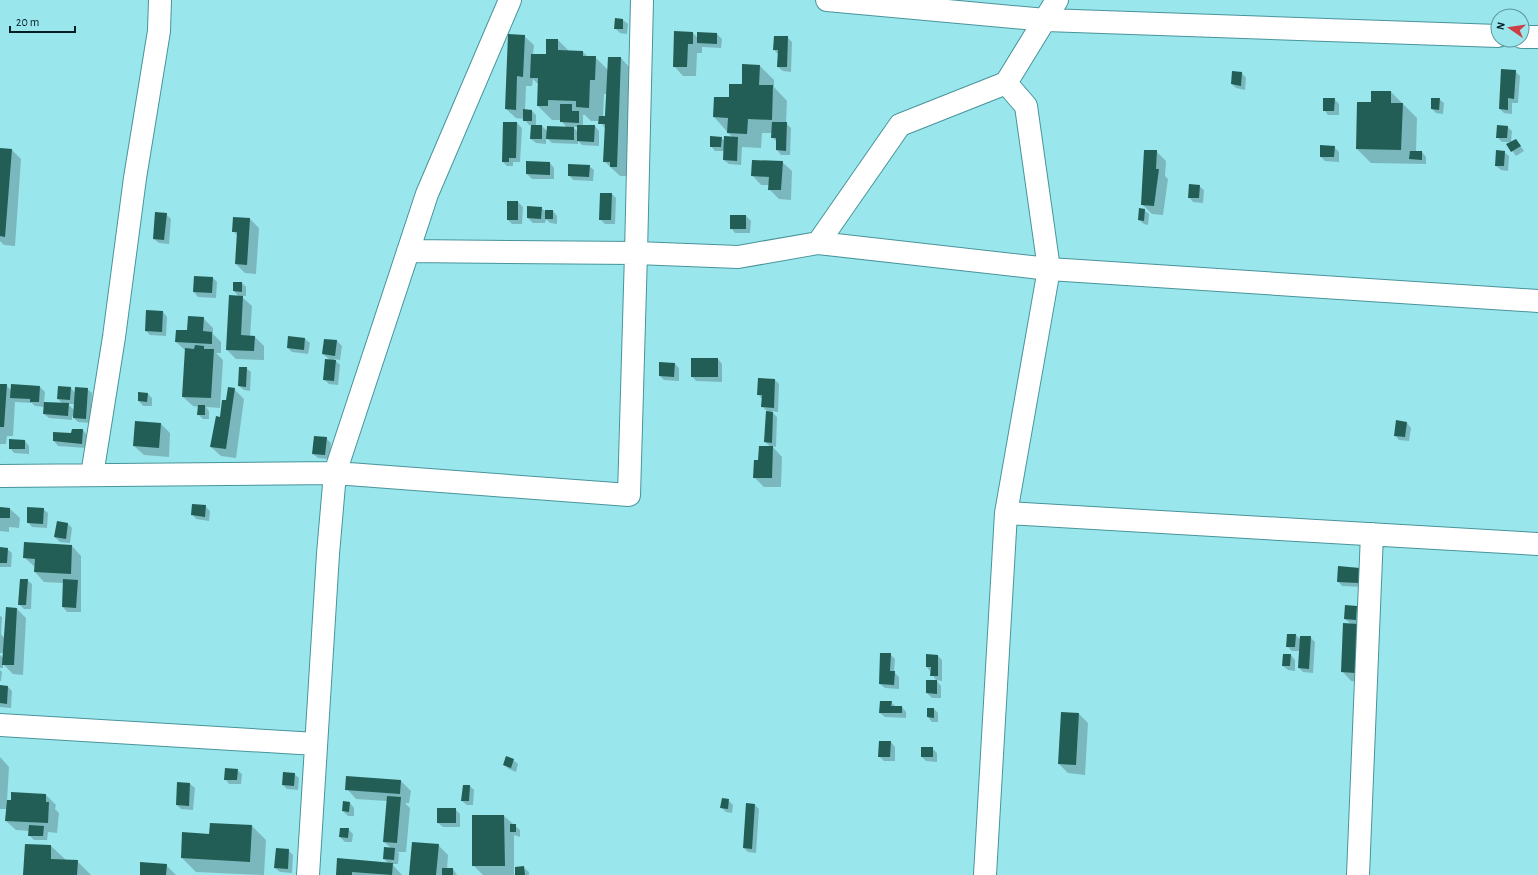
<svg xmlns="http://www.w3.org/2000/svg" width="1538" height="875" font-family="'Alegreya Sans',sans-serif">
  <rect width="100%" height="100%" fill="#9ae6ed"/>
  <path fill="#0003" fill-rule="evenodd" d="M616,19l7,1 5,4 -1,10 -7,-1 -5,-5z
    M693,33l5,5v-5l19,1 5,5 -1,9 -19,-1v6h-5l-1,23h-13l-9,-10z
    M524,36l10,9 -1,10h14l11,-15 11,11 14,1 5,5h7l13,13 13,-12 9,10 -4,108h-6l-16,-15 2,-31 -6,-9h-9l-6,-6h-3l1,1v10h12l4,5v15l-17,-1 -4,-4v3l-26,-1 -6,-6v7l-10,-1 -5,-4 1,-14h-3l-5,-6 -8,-1 -10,-9zM533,79l6,6 -1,21 14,14h9l5,7 -18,5 -6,-6h-6v-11l-4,-4h-7l1,-25h6zM604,94h3l-1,24 -3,-1zM573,127h5v5z
    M787,37l5,5 -1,30 -8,-1 -5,-4v-13l-4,-4z
    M760,66l14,14v7l13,14 -1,22 5,5 -1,27h-9l-4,-5v-8l-5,-5v-4h-10l-1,15 -19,-1 -1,18 -12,-1 -5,-4v-9h-9l-4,-5 10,-8 4,3 8,-3 -19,-21z
    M1515,71l5,5 -2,27h-6v11l-8,-1 -4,-4z
    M1242,73l4,5 -1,12 -9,-2 -4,-4z
    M1391,92l26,26 -1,34h6l4,5v7l-55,-1 -14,-14 15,-46z
    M1334,99l5,5v11h-11l-4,-5z
    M1439,99l5,4 -1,11 -7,-1 -4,-4z
    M517,123l5,5 -2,34h-7v4h-6l-4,-4z
    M1507,127l5,4 -1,11 5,-2 8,11 -8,5 -8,-11 3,-3h-9l-5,-5z
    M1334,147l5,5v10l-14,-1 -4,-4z
    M12,150l9,9 -6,87 -11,-1 -4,-4v-79z
    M1156,151l10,10 -1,15 3,3 -5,36 -11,-1 -10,-10z
    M1504,152l5,4 -1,15 -7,-1 -5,-4z
    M527,162l23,1 4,5v11h-22l-5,-5z
    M782,162l10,9 -1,29 -12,-1 -10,-10v-4h-8l-9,-10z
    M589,166l5,4 -1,11 -20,-1 -4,-5z
    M1199,186l5,4 -1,13 -10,-1 -4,-5z
    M612,194l4,4 -1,26h-10l-5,-5z
    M518,202l5,5 -1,17h-10l-4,-4z
    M541,208l4,3h8l4,5v8l-7,-1 -4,-4 -1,4h-12l-5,-5z
    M1144,210l5,4 -1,11 -4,-1 -5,-4z
    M166,214l5,5 -2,25 -10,-1 -5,-4z
    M731,216h15l5,5 -1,12h-15l-4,-5z
    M250,219l9,9 -3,46 -11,-1 -9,-9 2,-28 -5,-5z
    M194,277l19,1 4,4 -1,16 -18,-1 -4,-5z
    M242,283l4,4v9h-5l11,10 -2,31h5l9,9v14l-28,-1 -9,-9 12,-53 -5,-6z
    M163,312l4,5 -1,19 -16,-1 -4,-4z
    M203,318l10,10v6l8,8v11h-5l7,7 -3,48 -14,-1 3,4v8h-6l-5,-5 1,-7 -6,-1 -10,-9 3,-46 -10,-9z
    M289,337l16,2 5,4 -2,11 -16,-2 -4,-4z
    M325,340l12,1 5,5 -2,14 -6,-1 6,6 -2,20 -9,-1 -5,-5 6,-19 -7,-6z
    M718,359l4,5v18l-26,-1 -4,-5z
    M675,364l4,4v13l-15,-1 -4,-4z
    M246,368l5,4 -1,19 -6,-1 -5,-4z
    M775,380l4,4 -1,28 -7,-1 6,6 -1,30 -4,-1 10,11 -1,30h-17l-10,-10 5,-16 12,-14 -6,-5 2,-31 -5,-5v-7l-4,-5z
    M0,385h6l5,5 29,-3 5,5 -1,11 19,1 -5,-5 13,-11 4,5 12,-4 5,4 -2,30 -12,-1 -6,-6v4l-23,-2 -5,-4 1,-7 -10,-1 -3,-3 -17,-1 -2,34h-6l-1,8h-6zM68,404h6v6z
    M234,389l10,10 -8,59 -15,-2 -10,-9 16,-45z
    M148,394l4,4v8h-9l-4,-5z
    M1407,423l4,5 -2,13 -10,-1 -4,-5z
    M161,424l9,9 -1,24 -25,-2 -10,-9z
    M83,430l4,5 -1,13 -28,-2 -4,-5z
    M326,438l5,5 -2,16 -11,-1 -5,-4z
    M25,441l4,5v8l-15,-1 -4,-5z
    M205,506l5,5 -1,10 -13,-2 -4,-5z
    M0,508l10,1 10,9 -1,10 -10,-1v5l-9,-1z
    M43,509l5,4 -1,15 -15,-1 -4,-5z
    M68,524l4,4 -2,15 -10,-1 -5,-5z
    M72,546l9,10v56h-14l-4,-5 1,-24 -20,-1 -9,-10v-5l-11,-10z
    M0,548l7,1 5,4 -1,14h-11z
    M1359,569l4,18 -21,-1 -4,-5z
    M27,580l5,4 -1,25h-7l-5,-5z
    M1346,606l11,1 4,5 3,70 -13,-1 -9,-10 9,-47 -6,-5z
    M17,609l9,9 -3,57 -10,-1 -10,-10v4h-3v-13l4,4v-6h-4v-37l2,1 -1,17 4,5z
    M1296,635l5,5 9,-3 5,5 -2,31 -10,-1 -4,-4 1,-17h-8l-5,-5z
    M890,654l5,5 -1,13 5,5v12l-14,-1 -5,-4z
    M1291,655l4,5v11l-7,-1 -5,-4z
    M938,656l4,4v21l-6,-1 -9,-13z
    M0,670l2,2 -1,9h-1z
    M937,681l4,5v12h-9l-5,-5z
    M0,686l8,1 4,4 -1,17 -11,-1z
    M891,702l5,5h6l4,5v6l-21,-1 -5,-4z
    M934,709l4,4v9h-6l-4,-5z
    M1079,714l9,9 -3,52 -17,-2 -9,-9z
    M891,742l4,5v14h-11l-5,-5z
    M932,748l5,5v9l-11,-1 -4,-4z
    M0,757l9,10 -2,34h5v-8l34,2 10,10 -1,4 4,4 -2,20 -9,-1 -1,8h-13l-5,-5 1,-4 -14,-1 -10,-9 1,-12h-7z
    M513,760l5,4 -2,8 -7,-3 -5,-4z
    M237,770l5,4 -1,10h-12l-4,-5z
    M294,774l5,4 -1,12 -11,-1 -4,-4z
    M401,781l10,10 -2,12h-4l5,5 -4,44h-9l2,1 -1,11h-6l10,11h-65l51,-12 -4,-4 1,-11h6l-7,-6 3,-41 -31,-2 -9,-10z
    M178,783l12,1 5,4 -2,22 -12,-1 -4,-4z
    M470,786l4,4 -1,15h-6l-5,-4z
    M728,800l5,5 -1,8 -6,-1 -5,-5z
    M350,803l4,5v8h-6l-5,-5z
    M755,805l4,4 -3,44 -8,-1 -4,-4z
    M455,809l5,5v13h-17l-5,-4z
    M473,816h31l16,14v7l-6,-2v40h-31l-10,-10z
    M252,826l14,14 -2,35 -68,-3 -14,-14 28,-23z
    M348,829l5,5 -1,8h-7l-5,-5z
    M438,845l10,10 -1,14h6l4,6h-47z
    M51,846l15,14 11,1 14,14h-67z
    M288,850l5,5 -1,18 -12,-1 -5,-4z
    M166,865l10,10h-35z
    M524,868l5,4v3h-13z"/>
  <path fill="#225e55" d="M615,18l8,1v10h-9z
    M674,31l19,1v12h-5l-1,23h-14z
    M697,32l20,1v11l-20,-1z
    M508,34l17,1 -2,42 -6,-1 -1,34 -11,-1z
    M774,36h14l-1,31h-10l1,-17h-5z
    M546,39h12v11l25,1v5h13l-1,24h-5l-1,28 -13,-1v-6l-28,-1v6h-11l1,-28h-8l1,-24h15z
    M608,57h13l-4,110h-7v-5h-7l2,-38h-7l1,-8h6z
    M742,64l18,1 -1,20h14l-1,35 -24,-1 -1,15 -20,-1 1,-15 -15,-1 1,-20h15v-13h13z
    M1501,69l15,1 -2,29 -6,-1v12l-9,-1z
    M1232,71l10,1 -1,14 -10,-2z
    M1371,91h20v12h12l-2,47 -45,-1 1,-47h14z
    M1323,98h12l-1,13h-11z
    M1431,98h9l-1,12 -8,-1z
    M560,104h12v7h7v12l-19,-1z
    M523,109l9,1v11h-9z
    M503,122h14l-1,36h-7v4h-7z
    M772,122h15l-1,29 -10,-1v-12h-5z
    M531,125h11v14h-12z
    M577,125h18l-1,17 -17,-1z
    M1497,125l11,1 -1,12h-11z
    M547,126l27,1v13l-28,-1z
    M710,136l12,1 -1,10h-11z
    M724,136l14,1 -1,24 -14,-1z
    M1516,139l5,7 -10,6 -5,-8z
    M1320,145l15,1 -1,11h-14z
    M0,148l12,1 -7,88 -5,-1z
    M1144,150h13l-1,19h3l-5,37 -13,-1z
    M1496,150l9,1 -1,15h-9z
    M1410,151h12v9l-13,-1z
    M752,160l31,1 -2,29h-13l1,-13 -18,-1z
    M526,161l24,1v13l-24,-1z
    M568,164l22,1 -1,12 -21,-1z
    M1189,184l11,1 -1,13h-11z
    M600,193h12l-1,27h-12z
    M507,201h11v19h-11z
    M527,206l15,1 -1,12 -14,-1z
    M1139,208l6,1 -1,12 -6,-1z
    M545,210h8v9h-8z
    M155,212l12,1 -3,27 -11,-1z
    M730,215h16v14h-16z
    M233,217l17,1 -3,47 -12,-1 2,-32h-5z
    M194,276l19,1 -1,16 -19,-1z
    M233,282h9v10l-9,-1z
    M229,295l14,1 -2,39 14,1 -1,15 -28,-1z
    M146,310l17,1 -1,21 -17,-1z
    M188,316l16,1 -1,14 9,1v12l-37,-2 1,-12h11z
    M288,336l17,2 -1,12 -17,-2z
    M324,339l13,1 -2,16 -13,-2z
    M195,345l9,1v3h10l-3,49 -29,-1 3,-49 9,1z
    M691,358h27v19h-27z
    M325,359l11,1 -2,21 -11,-1z
    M659,362l16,1 -1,14 -15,-1z
    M239,367h8l-1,20 -8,-1z
    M758,378l17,1 -1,29 -13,-1 1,-12h-5z
    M0,384h7l-3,43h-4z
    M11,384l29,2 -1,16h-9v-3l-20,-1z
    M58,386l13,1 -1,13 -13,-1z
    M75,387l13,1 -2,31 -13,-1z
    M228,387l7,1 -9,61 -16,-2 6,-31 4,1 2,-17h4z
    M138,392l10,1 -1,9 -9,-1z
    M44,402l25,1 -1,13 -25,-2z
    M198,405h7v10h-8z
    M766,411l7,1 -1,31 -8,-1z
    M1396,420l11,2 -2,15 -11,-1z
    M135,421l26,2 -2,25 -26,-2z
    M72,429h11l-1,15 -29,-3v-9l18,1z
    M314,436l13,1 -2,18 -13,-1z
    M9,439l16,1v9h-16z
    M759,446h14l-1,32h-19l1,-18h4z
    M192,504l14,1 -1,12 -14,-2z
    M0,507l10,1v10h-10z
    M27,507l17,1 -1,16 -16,-1z
    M57,521l11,2 -2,16 -12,-2z
    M24,542l48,3 -1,29 -37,-2 1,-13 -12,-1z
    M0,547l8,1 -1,15h-7z
    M1338,566l22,2 -1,15 -22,-1z
    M20,579h8l-2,26h-8z
    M63,579l15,1 -2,28 -14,-1z
    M1345,605l12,1 -1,14 -12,-1z
    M6,607l11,1 -3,57h-12z
    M1343,623l15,1 -3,49 -14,-1z
    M1287,634h9l-1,13h-9z
    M1300,636h11l-2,33 -11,-1z
    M880,653h11l-1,18h5l-1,14 -15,-1z
    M926,654l12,1v21h-8l1,-9h-5z
    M1283,654h8l-1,12h-8z
    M926,680h11v14l-11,-1z
    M0,685l8,1 -1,18 -7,-1z
    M880,701h12l-1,5h11v7h-23z
    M927,708h7v10l-7,-1z
    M1061,712l18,1 -3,52 -18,-1z
    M879,741h12l-1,16h-12z
    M921,747h12v10h-12z
    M506,756l8,3 -3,9 -8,-3z
    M225,768l13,1 -1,11h-13z
    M283,772l12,1 -1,13 -12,-1z
    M346,776l55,4 -1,14 -55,-4z
    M177,782l13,1 -1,23 -13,-1z
    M463,785h7l-1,16h-8z
    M11,792l35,2v8h3l-1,21 -43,-2 2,-21h4z
    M387,796l14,1 -4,46 -14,-1z
    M722,798l7,1 -1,10 -8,-1z
    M343,801l7,1 -1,10 -7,-1z
    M746,803l9,1 -3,45 -9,-1z
    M437,808h19v15h-19z
    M472,815h32l1,51h-33z
    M210,823l42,2 -2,37 -69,-4 1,-26 27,2z
    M510,824h6v8h-6z
    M29,825l15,1 -1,10h-15z
    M340,828h9l-1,10 -9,-1z
    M412,842l27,2 -3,31h-27z
    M25,844l26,1v14l27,1 -1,15h-54z
    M384,847l11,1 -1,12 -11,-1z
    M276,848l13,1 -1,20 -14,-1z
    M337,858l56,5 -1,12 -40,-3v3h-16z
    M140,862l27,2 -1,11h-26z
    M524,866l1,9h-10v-8z
    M442,868h11v7h-11z"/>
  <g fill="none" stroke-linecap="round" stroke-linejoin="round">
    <g stroke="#48949a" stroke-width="24">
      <path id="street" d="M827,0l219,20 452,16
        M1522,37h16
        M818,243l231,26 489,32
        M408,251l228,2 6,-253
        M92,475l22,-138 21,-159 24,-147 1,-31
        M0,476l335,-3 294,22 7,-242 102,4 80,-14 82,-118 106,-42 51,-83
        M1006,513l532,31
        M0,725l316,19
        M308,875l20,-321 7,-81 92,-279 83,-194
        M985,875l21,-362 43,-244 -23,-163 -20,-23
        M1358,875l14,-341"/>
    </g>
    <use href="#street" stroke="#fff" stroke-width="22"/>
  </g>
  <g transform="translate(1510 28) rotate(283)"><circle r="19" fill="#9ae6ed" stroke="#5c969c"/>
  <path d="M0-3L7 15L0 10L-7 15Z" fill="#ce3f45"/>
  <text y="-6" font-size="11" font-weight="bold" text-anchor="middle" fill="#001f22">N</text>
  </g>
  <path d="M10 26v6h65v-6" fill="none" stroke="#001f22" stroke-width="2"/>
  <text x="16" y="26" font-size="12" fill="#001f22" stroke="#9ae6ed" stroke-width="3" paint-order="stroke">20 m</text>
</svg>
